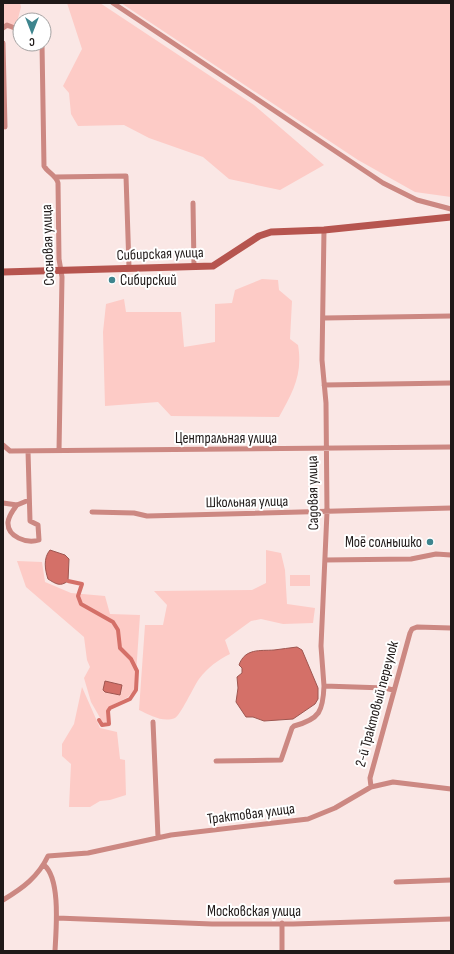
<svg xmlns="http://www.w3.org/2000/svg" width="454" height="954" font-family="'Sofia Sans Condensed',sans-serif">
  <rect width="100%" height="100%" fill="#fae7e5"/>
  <path fill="#fdcbc6" d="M3,3h17l1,4 -6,23 -12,-2z
    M67,3h33l154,102 70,60 -44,25 -51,-11 -26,-22 -54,-19 -25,-13 -46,1 -7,-12 -2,-21 -6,-7 19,-37z
    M121,3h330v194l-36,-5 -57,-32z
    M262,279l16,1 1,10 13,11 -2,38 8,6c5,29 -5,47 -19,72l-108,-1 -13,-14 -53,4 -2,-74 3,-28 18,-5 2,13h55l3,35 31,-5v-38l17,-1 3,-13z
    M266,550l15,3 4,17 2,34 28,4 -2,15 -30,1 -22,-5 -10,2 -26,19 5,14c-12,6 -22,13 -31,25 -5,7 -19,37 -24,39 -12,5 -25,-3 -36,-8l6,-85h18l4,-20 -13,-14 98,-1 14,-7z
    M17,561l25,1 3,20 26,11 34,3 5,18 30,1 -5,74 -7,8 -19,10 -1,15 -5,1 -12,-21 -7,-24 6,-11 -3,-7 -3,-23 -58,-50z
    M290,575h20v11h-20z
    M82,687l18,41 17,4 3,27 5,1 1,35 -16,5 -10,1 -10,6h-21l2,-43 -9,-8v-12l12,-20z"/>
  <path fill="#d47068" stroke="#9e5650" d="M50,550l15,5 4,4 -1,22c-8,6 -12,3 -20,-2 -3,-9 -5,-21 2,-29z
    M297,647l5,3 16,38v11l-3,5 -22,15 -29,2 -11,-4h-7l-10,-15 2,-14 -1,-11 5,-4v-5l-3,-3c6,-17 21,-14 35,-15 8,-1 15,-2 23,-3z
    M105,681l17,4 -2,10 -15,-3 -2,-2z"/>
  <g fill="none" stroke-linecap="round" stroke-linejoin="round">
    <path stroke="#d47068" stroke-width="4" d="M68,581l14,3 -4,12 3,8 32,18 5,8 2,18 11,11 6,12 -1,19 -6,9 -20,9 -2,3 1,13 -7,1 -3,-5"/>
    <path stroke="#cc8882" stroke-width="5" d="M113,3l270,180 34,17 34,9
      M3,28l4,-3 13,5
      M3,43l2,84
      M42,44l2,122c4,7 12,9 14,17l1,76 3,18 -3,174
      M55,177l71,-1 3,91
      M193,203l1,63
      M324,230l-2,130 4,43 1,109 -6,134 3,40 61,2 8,2
      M324,318l127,-2
      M324,385l127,-2
      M3,445l7,6 441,-4
      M3,503l14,2 12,-5
      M17,505c-4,5 -8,10 -9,17 -1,15 19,22 31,18l-1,-15 -8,-4 -2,-70
      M92,512l42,1 13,3 304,-8
      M325,560l86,-1 25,-5 15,1
      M153,722l5,115
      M216,761l65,-1 11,-32 2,-2c26,-7 29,-15 30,-40
      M371,787l-1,-9 40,-145 2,-4 5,-2 34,1
      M44,865c17,14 12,65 11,86
      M396,882l55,-2
      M3,900c20,-12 35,-23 45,-44l40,-3 83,-18 137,-16 27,-11 36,-21 22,-5 58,7
      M57,918l155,6h81l158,-5
      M282,923v28"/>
    <path stroke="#b6554f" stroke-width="7" d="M3,272l210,-6 46,-30 12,-4 53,-2 127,-13"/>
  </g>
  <g fill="#3e858e" stroke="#fff" stroke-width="1.5">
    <circle cx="112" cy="280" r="4"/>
    <circle cx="430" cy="542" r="4"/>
  </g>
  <g text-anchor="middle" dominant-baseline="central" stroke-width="4" stroke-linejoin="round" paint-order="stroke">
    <g font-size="15" fill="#1f1918" stroke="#fff">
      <text transform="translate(48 245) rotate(-92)">Сосновая улица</text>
      <text transform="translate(160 254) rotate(-2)">Сибирская улица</text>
      <text x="226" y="438">Центральная улица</text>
      <text transform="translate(313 493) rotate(-91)">Садовая улица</text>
      <text transform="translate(247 502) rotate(-1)">Школьная улица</text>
      <text transform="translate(377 704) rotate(-75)">2-й Трактовый переулок</text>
      <text transform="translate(251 814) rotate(-7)">Трактовая улица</text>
      <text x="254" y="911">Московская улица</text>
    </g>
    <g font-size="15" fill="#1f1918" stroke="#fff" text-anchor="start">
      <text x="120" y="280">Сибирский</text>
      <text x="422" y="542" text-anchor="end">Моё солнышко</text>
    </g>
  </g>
  <rect width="454" height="954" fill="none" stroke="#1f1918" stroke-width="8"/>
  <g transform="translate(32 32) rotate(180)"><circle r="19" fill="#ffffff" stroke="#a5a3a3"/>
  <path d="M0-3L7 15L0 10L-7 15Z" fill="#3e858e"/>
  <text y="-6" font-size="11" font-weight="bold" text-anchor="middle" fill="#1f1918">С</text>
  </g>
</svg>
